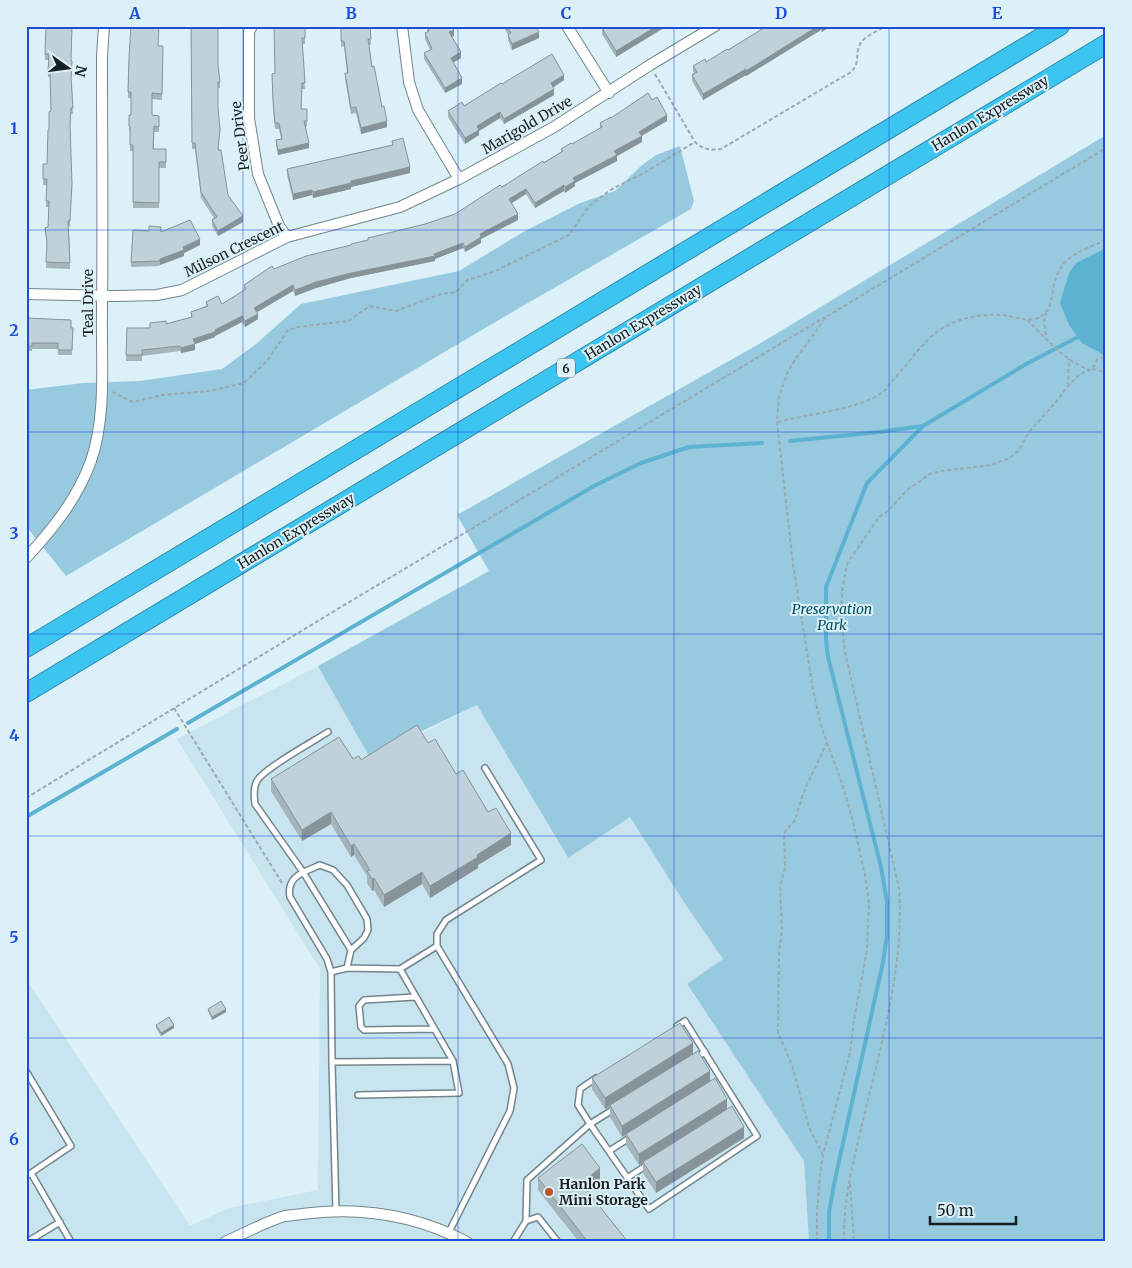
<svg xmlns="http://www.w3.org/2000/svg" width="1132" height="1268" font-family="Merriweather,serif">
  <rect width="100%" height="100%" fill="#dcf0f8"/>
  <path fill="#c8e4ef" d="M318,666l56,92 103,-53 90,153 63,-41 93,142 -36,26 117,176 5,81h-783v-263l164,247 39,-18 89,-18 2,-221 -143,-230z"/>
  <path fill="#97cadf" d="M1106,135v1107h-297l-5,-81 -117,-177 36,-25 -39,-57 -54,-85 -62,41 -91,-153 -108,51 -51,-90 171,-95 -32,-56 302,-171z
    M680,146l14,55 -3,8 -189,109 -436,258 -40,-50v-136l57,-7 57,-2 82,-12 34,-25 45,-40 158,-33 64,-39 57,-29 35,-12 26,-25 15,-11z"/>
  <path fill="#5db2d1" d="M1106,248v108l-24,-13 -13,-18 -9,-22 9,-30 7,-10z"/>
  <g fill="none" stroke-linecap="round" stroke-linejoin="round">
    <path stroke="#5db2d1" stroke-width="4" d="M790,441l89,-9 44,-6
      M188,723l406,-237 47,-23 48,-16 73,-4
      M26,817l151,-88
      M829,1242v-29l5,-29 49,-222 4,-26v-34l-6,-35 -53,-210 -2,-17v-53l41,-104 56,-57 105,-63 50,-26"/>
    <g stroke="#73858c" stroke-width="8">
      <path id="lane" d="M328,732c-14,9 -65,37 -71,49 -4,7 -3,16 -2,23l48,68 48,78
        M437,946l71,118 6,24 -4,23 -61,121
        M400,969l37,-23v-12l9,-14 95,-60 -56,-92
        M331,972l16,-4 53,1 53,92
        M415,997l-51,3 -5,6 2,21 3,3 70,-1
        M695,1058l10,-6
        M332,1062l121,-1 6,32 -101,2
        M26,1071l45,75 -40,27
        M614,1109l-24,15 59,85 108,-73 -72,-115 -8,5
        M609,1151l22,-14
        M26,1176l5,-3 40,69
        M627,1178l20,-13
        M336,1211l-4,-149 -1,-90 -4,-13 -37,-62c-4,-21 14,-25 30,-32l13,5 14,15 20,34 1,11 -4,8 -13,12 -4,18
        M526,1221l1,-41 63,-56 -12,-19 2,-16 16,-11
        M27,1242l33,-20
        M513,1242l13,-21 12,-4 20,25"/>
    </g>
    <g stroke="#73858c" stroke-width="12">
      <path id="street" d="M252,26l-3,6v86l9,56 21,52 8,11
        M402,26l7,56 9,28 41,69
        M567,26l42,67
        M26,294l91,2 40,-1 25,-5 105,-53 113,-30 59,-28 95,-52 96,-62 65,-39
        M26,558c27,-29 51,-59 65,-97 16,-47 10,-101 11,-150 1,-85 0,-170 0,-255l2,-30
        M225,1242c16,-7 44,-22 60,-26 8,-1 18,-2 26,-3 56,-6 106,3 156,29"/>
    </g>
    <g stroke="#308ba9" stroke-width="20">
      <path id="highway" d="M26,648l1034,-622
        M26,693l1080,-649"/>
    </g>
    <path stroke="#9aaab0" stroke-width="2" stroke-dasharray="4 2.5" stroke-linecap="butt" d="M655,74l40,68c8,8 16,8 26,7l130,-77c8,-9 5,-11 7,-22 2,-13 18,-18 28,-24
      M1027,320c20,19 37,41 63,50
      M1046,335l-2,-13 2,-9
      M1092,369l14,3
      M1068,386l1,-27
      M112,392l21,10 29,-7 47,-4 35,-8 23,-22 21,-31 10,-3 50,-6 22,-15 26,5 45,-17 15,-2 11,-12 26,-8 76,-37 20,-29 23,-17 32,-16 51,-31
      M778,422c26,-7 81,-13 102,-28 5,-3 9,-9 13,-14 23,-24 33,-48 67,-60 13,-4 28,-6 42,-5 13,1 31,11 43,-2 6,-5 7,-17 8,-25 8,-34 25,-35 53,-48
      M174,708l108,175
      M26,798l310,-188 489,-293
      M823,1155l-14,-28 -17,-62 -14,-32 1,-80 3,-24 -2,-43 5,-18 -1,-35 11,-13 8,-26 24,-52
      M850,1184l4,58
      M817,1242v-29l3,-40 3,-18 27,-102 4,-33 13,-70 2,-46 -4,-29 -12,-53 -10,-36 -22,-60 -8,-36 -20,-126 -16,-142 2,-25 8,-23 5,-10 34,-47 280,-169
      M844,1242c-1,-40 8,-75 17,-113 18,-78 44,-161 38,-241l-54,-236 -4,-36 1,-24 5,-28 32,-47 9,-6 19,-21 23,-16 11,-3 50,-6 19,-7 9,-8 10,-18 27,-30 12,-16 12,-12 12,-5 5,-9 9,-4"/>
    <use href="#lane" stroke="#fff" stroke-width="5"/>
    <use href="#street" stroke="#fff" stroke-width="10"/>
    <use href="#highway" stroke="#3dc5f1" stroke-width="18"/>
  </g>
  <path fill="#a4b5bb" d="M46,26l25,35 1,6 -1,13 2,34h-2l-1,14v99l-1,-1 1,43 -24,-1 1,-22 -2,-18 3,-1 1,-20h-3l1,-22h-4v-21h4l4,-53 -1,-34h-2l1,-17h-4z
    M191,26l27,39 2,17v6h-2v21l1,41 9,45 15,27 -25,14 -6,-10v-6l2,-2 -13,-20 -6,-49h-3z
    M305,26v18h-3l3,45h-3l-1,20h6v18h-2l4,21 -31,7 -2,-9v-6l5,-1 -2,-10h-4l-2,-22 -1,-33 3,-1z
    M341,26h29l1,19h-2l3,22 15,60 -26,7 -5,-21 -5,1 -6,-35v-6h2l-3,-27 -3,1z
    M427,26h25l2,10 -3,1 10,21 -7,4 8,22 -17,9 -21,-34v-6l6,-3 -5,-11v-6l2,-1z
    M503,26h33l3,12 -27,12 -4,-10v-5z
    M667,26l-51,31 -14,-23v-6z
    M767,26h64l-9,6 -1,-2 -75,46v-1l-43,25 -11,-19v-6l2,-2 -1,-1v-6l13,-4 22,-12z
    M158,46h5l-1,54 -10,-1v16l7,1v16h-5v17h12v19h-7v40h-26v-57h-3v-20h-1v-16h2v-17h-3l1,-41z
    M564,80l-11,7 1,8 -50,29 -4,-6 -21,13v4l-14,9 -17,-27v-6l16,-5 38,-22z
    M652,100l15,21 -25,15v6l-25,14v5l-42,22v3l-10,7 -1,-2 -29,17 -9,-14 -15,9 7,17 -37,19v4l-16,9 -2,-4 -28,11v2l-84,17 -35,10 -21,8 -2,-5 -36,21 1,7 -13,8 -3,-5 -27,14v1l-20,7v6l-14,3 -1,-2 -38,5v5h-16l1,-33h23v-5l16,1 25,-7v-5l15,-6v-4l16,2 22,-13v-6l30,-16 94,-29 57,-16 30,-10 47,-27 59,-35v-3l11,-5 28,-16v-5z
    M392,141l18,32 -59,14v2l-38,9 -1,-3 -19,5 -6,-25v-6l105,-24z
    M149,231l12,1 39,13 -16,8v3l-24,9 -1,1 -28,1v-5z
    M26,318l47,10 -1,27h-14v-6h-26v2h-6z
    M428,743l28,31 32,38 23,33 -33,20v3l-48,30 -8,-14 -38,23 -10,-17 -2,1 -5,-8v-7l-13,-21 -3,2 -20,-33 -29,17 -31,-50v-12l82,-20 8,1z
    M208,1009l18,3 -14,8 -4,-9z
    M156,1025l18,3 -13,8 -5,-8z
    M693,1054l17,27 34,57 -88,55 -13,-20v-10l-4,2 -13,-20v-10l-4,2 -12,-20v-11l-5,3 -13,-20v-11z
    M538,1178l62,1 -13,11 41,52h-49l-41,-52z"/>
  <path fill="#869399" d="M657,26h10l-51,31v-6z
    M818,26h3v4l-75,46v-5z
    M822,26h9l-9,6z
    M454,30v6l-5,2v-6z
    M539,32v6l-27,12v-6z
    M461,52v6l-10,6v-6z
    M746,69v6l-43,25v-6z
    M564,75v5l-13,9v-6z
    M462,78v6l-17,9v-5z
    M554,89v6l-50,29v-5z
    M500,112v6l-21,13v4l-14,9v-6l12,-12z
    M667,115v6l-28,16v-5z
    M387,121v6l-26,7v-6z
    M642,136v6l-25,14v5l-42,22v3l-10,7v-6l8,-9 41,-27z
    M309,143v5l-31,7v-5z
    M410,167v6l-59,14v2l-38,9v-6l38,-11z
    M564,185v6l-29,17v-5z
    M526,189v5l-17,11v-6z
    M312,190v5l-19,5v-6z
    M518,214v6l-37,19v4l-16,9v-5l15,-13z
    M243,216v6l-25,14v-5z
    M200,239v6l-16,8v3l-24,9v-6z
    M463,243v5l-28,11v2l-84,17 -35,10 -21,8v-6l21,-8 35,-9 83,-19z
    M293,285v6l-39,23v-6z
    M258,314v5l-13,8v-6z
    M242,316v6l-27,14v1l-20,7v6l-14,3v-5l12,-9 22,-9z
    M331,812v12l-29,17v-11z
    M511,833v12l-33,20v3l-48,30v-12l47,-31z
    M354,844v11l-3,2v-11z
    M422,872v12l-38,23v-12z
    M374,878v12l-2,1v-12z
    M226,1009v3l-14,8v-3z
    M174,1025v3l-13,8v-3z
    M693,1043v11l-88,55v-11z
    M710,1071v11l-88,55v-11z
    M727,1099v11l-88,55v-11z
    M744,1127v11l-88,55v-11z
    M600,1168v11l-19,15v-11z"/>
  <path fill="#bfd2da" stroke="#869399" d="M46,26h26l-1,35h1l-1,16 2,31h-2l-1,17 2,59 -2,37h-2l2,42 -24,-1 1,-20 -2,-14 3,-1 1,-26h-3l1,-22h-4v-15h4l1,-34h1v-18l2,-1 -1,-39h-2l1,-18h-4z
    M131,26h28l-1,20h5l-1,48 -10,-1v22l7,1v11l-5,-1 -1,23h13v13h-7v41l-26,-1v-57h-3v-19h-1v-11h2v-23h-3l1,-35z
    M191,26h27v39l2,17h-2v26l2,22 -2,20h3l7,45 15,21 -25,15 -6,-11 5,-3 -16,-25 -6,-49h-3z
    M274,26h31v12h-3l3,45h-3l-1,26h6v12h-3l5,22 -31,7 -2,-10 6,-1 -3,-16h-4l-2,-22 -1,-27 3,-1z
    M341,26h29l1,13h-3l4,28 2,-1 8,41 2,-1 3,15 -26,7 -5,-21 -5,1 -6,-35h3l-4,-32h-3z
    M427,26h25l2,4 -5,2 12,20 -10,6 11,20 -17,10 -21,-35 8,-4 -7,-16 4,-2z
    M506,26h30l3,6 -27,12 -4,-9 3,-2z
    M606,26h51l-41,25 -14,-23z
    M767,26h51l-72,45v-2l-43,25 -11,-19 5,-3 -4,-6 12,-7 1,3 21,-13 1,1z
    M552,54l12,21 -13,8 3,6 -50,30 -4,-7 -23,14 2,4 -14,8 -17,-27 14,-9 2,4 37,-23 1,1z
    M648,93l4,7 5,-3 10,18 -28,17 3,4 -28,15 3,4 -44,23 2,3 -10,6 -1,-2 -29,18 -9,-14 -17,10 9,15 -38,20 1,3 -16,10 -2,-4 -29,11 1,2 -84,17 -35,9 -21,8 -2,-5 -39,23 4,6 -13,7 -3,-5 -27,14v2l-22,7 2,5 -14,4 -1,-2 -38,4v5h-16l1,-27h23v-5l16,-2v3l26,-7 -1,-5 17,-6 -2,-4 12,-6 4,8 24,-15 -2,-4 28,-19 2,3 32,-13 45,-11v-1l17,-4v-2l57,-14 30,-10 45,-29 2,2 41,-26 1,2 19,-12 -2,-2 10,-6 1,1 30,-17 -2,-4 11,-6v1z
    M403,138l7,29 -59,14v2l-38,9 -1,-2 -19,4 -6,-25 106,-24 -1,-4z
    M190,220l10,19 -17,8 1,3 -24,9 -1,2 -28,1 2,-32 16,1v-5l12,1v5z
    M26,318l45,2v8h2l-1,22h-14v-7h-26v3h-6z
    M417,725l11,18 7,-4 21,35 7,-4 25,42 8,-4 15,25 -34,22 1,2 -48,29 -8,-14 -38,23 -10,-17 -2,1 -5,-8 3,-1 -16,-26 -3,2 -20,-34 -29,18 -31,-51 68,-42 14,22 6,-3 2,4z
    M221,1001l5,8 -14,8 -4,-8z
    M169,1017l5,8 -13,8 -5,-8z
    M680,1023l13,20 -88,55 -13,-20z
    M698,1051l12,20 -88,55 -12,-21z
    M715,1078l12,21 -88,55 -13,-20z
    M732,1106l12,21 -88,55 -13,-20z
    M582,1144l18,24 -19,15 47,59h-40l-50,-64z"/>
  <path fill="none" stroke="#1d4ed8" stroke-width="1" stroke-opacity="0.55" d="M243,26v1216M458,26v1216M674,26v1216M889,26v1216M26,230h1080M26,432h1080M26,634h1080M26,836h1080M26,1038h1080"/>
  <circle fill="#bd5825" stroke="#dcf0f8" stroke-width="2" cx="549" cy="1192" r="5"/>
  <g text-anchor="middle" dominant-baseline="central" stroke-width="4" stroke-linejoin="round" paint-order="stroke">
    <rect fill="#dcf0f8" stroke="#535e62" stroke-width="1" x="557" y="358.5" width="18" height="19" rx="4"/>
    <g font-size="12" font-weight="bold" fill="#181f22">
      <text x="566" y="368">6</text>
    </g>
    <g font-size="14" fill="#181f22" stroke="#dcf0f8">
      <text transform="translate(990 113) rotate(-31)">Hanlon Expressway</text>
      <text transform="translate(527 125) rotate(-30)">Marigold Drive</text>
      <text transform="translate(240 136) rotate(-97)">Peer Drive</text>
      <text transform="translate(234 249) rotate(-26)">Milson Crescent</text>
      <text transform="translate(88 303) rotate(-90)">Teal Drive</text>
      <text transform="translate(643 322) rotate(-31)">Hanlon Expressway</text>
      <text transform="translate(296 531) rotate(-31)">Hanlon Expressway</text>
    </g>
    <g font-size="14" font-style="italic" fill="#014e64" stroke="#dcf0f8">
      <text x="832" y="609">Preservation<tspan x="832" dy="16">Park</tspan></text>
    </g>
    <g font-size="14" font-weight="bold" fill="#181f22" stroke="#dcf0f8" text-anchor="start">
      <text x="559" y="1184">Hanlon Park<tspan x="559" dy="16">Mini Storage</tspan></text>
    </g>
  </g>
  <rect width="1132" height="1268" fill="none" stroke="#dcf0f8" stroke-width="55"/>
  <g transform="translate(68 68) rotate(104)" stroke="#dcf0f8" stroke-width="4" paint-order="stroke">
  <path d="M0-4L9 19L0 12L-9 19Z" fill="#181f22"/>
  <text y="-8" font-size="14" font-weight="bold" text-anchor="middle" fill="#181f22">N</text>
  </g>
  <path d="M930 1216v8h86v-8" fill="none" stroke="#181f22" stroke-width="2.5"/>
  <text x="937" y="1216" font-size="15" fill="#181f22" stroke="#dcf0f8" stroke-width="4" paint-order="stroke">50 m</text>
  <rect x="28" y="28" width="1076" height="1212" fill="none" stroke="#1d4ed8" stroke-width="2"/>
  <g font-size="16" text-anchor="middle" font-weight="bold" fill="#1d4ed8">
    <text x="135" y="19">A</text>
    <text x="351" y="19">B</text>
    <text x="566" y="19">C</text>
    <text x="781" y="19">D</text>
    <text x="997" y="19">E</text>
    <text x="14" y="134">1</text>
    <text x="14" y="336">2</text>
    <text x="14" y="539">3</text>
    <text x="14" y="741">4</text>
    <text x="14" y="943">5</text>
    <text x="14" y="1145">6</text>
  </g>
</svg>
